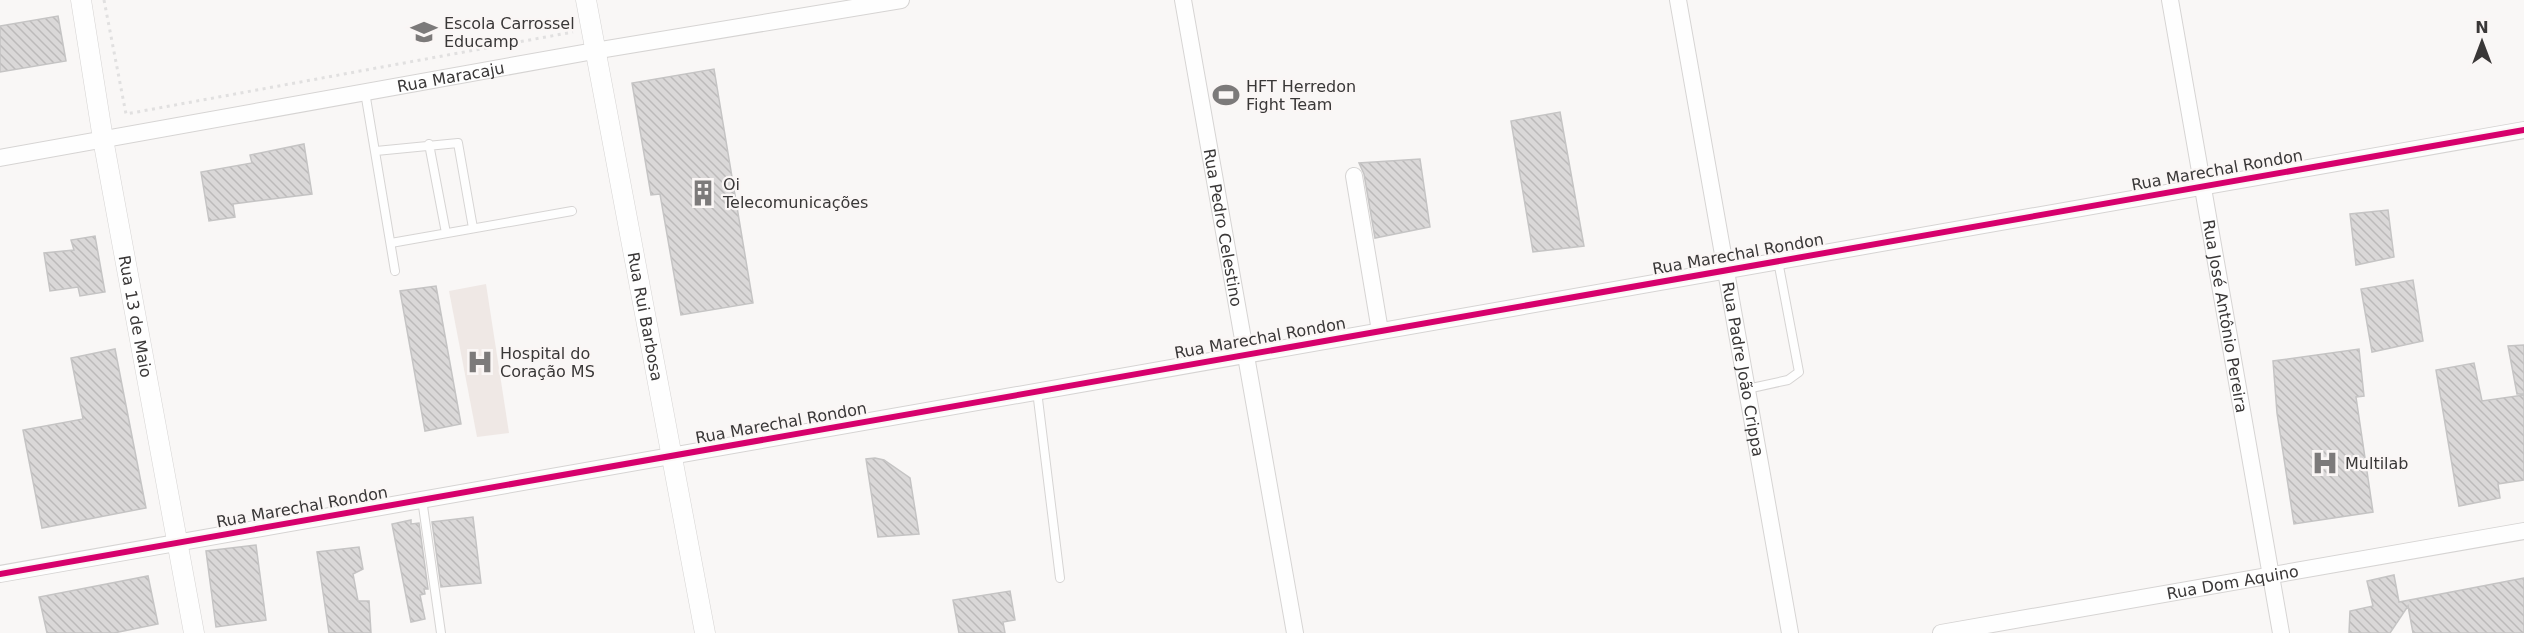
<svg xmlns="http://www.w3.org/2000/svg" width="2524" height="633" font-family="'DejaVu Sans',sans-serif">
  <defs>
    <pattern id="building-back-hatch" width="6" height="6" patternUnits="userSpaceOnUse" patternTransform="scale(1.5)"><rect width="6" height="6" fill="#dad8d8"/><path d="M-1 5l2 2M0 0l6 6M5-1l2 2" fill="none" stroke="#bcbaba"/></pattern>
  </defs>
  <rect width="100%" height="100%" fill="#f9f7f6"/>
  <path fill="#efe8e5" d="M486,284l23,149 -32,4 -28,-146z"/>
  <path fill="url(#building-back-hatch)" stroke="#c5c4c4" stroke-width="1.5" d="M58,16l8,45 -66,11v-46z
    M714,69l39,234 -72,12 -21,-121 -9,1 -19,-112z
    M1560,112l24,134 -51,6 -22,-131z
    M304,144l8,50 -79,10 2,13 -26,4 -8,-49 51,-9 -2,-8z
    M1420,159l10,68 -55,11 -11,-64 -5,-11z
    M2388,210l6,47 -38,8 -6,-51z
    M95,236l10,56 -25,4 -2,-9 -28,4 -6,-38 30,-3 -3,-10z
    M2413,280l10,61 -51,11 -11,-63z
    M436,286l25,138 -36,7 -25,-140z
    M2524,345v49h-7l-9,-48z
    M115,349l31,159 -104,20 -19,-98 60,-11 -12,-61z
    M2359,349l5,47 -8,1 17,115 -79,12 -17,-111 -4,-52z
    M2474,363l8,38 42,-6v85l-26,4 2,14 -41,8 -23,-136z
    M875,458l9,2 26,18 9,56 -41,3 -12,-78z
    M473,517l8,66 -40,4 -9,-65z
    M411,520v4l8,-1 9,66h-4l1,5 -5,1 5,24 -14,3 -19,-98z
    M256,545l10,75 -50,7 -10,-76z
    M359,547l4,22 -10,5 5,27h11l2,32h-42l-12,-81z
    M2394,575l5,27 125,-24v55h-111l-5,-27 -18,27h-41l1,-22 23,-5 -6,-25z
    M148,576l10,48 -44,9h-67l-8,-36z
    M1010,591l5,29 -12,2 2,11h-46l-6,-33z"/>
  <g fill="none" stroke-linecap="round" stroke-linejoin="round">
    <g stroke="#d6d4d3" stroke-width="10">
      <path id="service" d="M365,92l30,179
        M429,144l17,89
        M376,151l82,-8 15,85
        M391,243l181,-32
        M1747,389l41,-9 11,-8 -21,-111
        M1037,391l23,187
        M422,499l19,134"/>
    </g>
    <g stroke="#d6d4d3" stroke-width="18">
      <g id="minor">
        <path id="s1" d="M1183,0l112,633"/>
        <path id="s2" d="M1678,0l112,633"/>
        <path id="s3" d="M2170,0l111,633"/>
        <path id="s4" d="M0,158l594,-107 307,-51"/>
        <path d="M1354,176l26,155"/>
        <path d="M0,574l2524,-444"/>
        <path id="s5" d="M1941,633l583,-102"/>
      </g>
    </g>
    <g stroke="#d6d4d3" stroke-width="21">
      <g id="tertiary">
        <path id="s6" d="M81,0l22,139 91,494"/>
        <path id="s7" d="M586,0l119,633"/>
      </g>
    </g>
    <path stroke="#e1e0e0" stroke-width="3" stroke-dasharray="3 4.5" stroke-linecap="butt" d="M104,0l22,114 447,-82"/>
    <use href="#service" stroke="#fefefe" stroke-width="8"/>
    <use href="#minor" stroke="#fefefe" stroke-width="16"/>
    <use href="#tertiary" stroke="#fefefe" stroke-width="20"/>
    <g stroke="#faf6f5" stroke-width="10">
      <path id="cycleway" d="M0,574l2524,-444"/>
    </g>
    <use href="#cycleway" stroke="#d6006c" stroke-width="6"/>
  </g>
  <defs>
    <g id="school-bare" transform="scale(2.07)"><path d="M0-5L7-2L0 1L-7-2ZM-4 1L0 2.5L4 1V4Q0 6-4 4Z" fill="#7c7a7a" stroke="#faf6f5" stroke-width="2.5" paint-order="stroke"/></g>
    <g id="stadium-bare" transform="scale(2.07)"><path d="M0-5a6.5 5 0 1 0 0 10a6.5 5 0 1 0 0-10ZM-3.5-1.8h7v3.6h-7Z" fill="#7c7a7a" stroke="#faf6f5" stroke-width="2.5" paint-order="stroke"/></g>
    <g id="building-bare" transform="scale(2.07)"><path d="M-4-6H4V6H1V3H-1V6H-4ZM-2.5-4.3h1.7v1.8h-1.7ZM.8-4.3h1.7v1.8H.8ZM-2.5-1h1.7V.8h-1.7ZM.8-1h1.7V.8H.8Z" fill="#7c7a7a" stroke="#faf6f5" stroke-width="2.5" paint-order="stroke"/></g>
    <g id="hospital-bare" transform="scale(2.07)"><path d="M-5-5h3v3.5h4V-5h3V5h-3V1.5h-4V5h-3Z" fill="#7c7a7a" stroke="#faf6f5" stroke-width="2.5" paint-order="stroke"/></g>
  </defs>
  <g fill-rule="evenodd">
    <use href="#school-bare" x="424" y="32"/>
    <use href="#stadium-bare" x="1226" y="95"/>
    <use href="#building-bare" x="703" y="193"/>
    <use href="#hospital-bare" x="480" y="362"/>
    <use href="#hospital-bare" x="2325" y="463"/>
  </g>
  <g text-anchor="middle" dominant-baseline="central" stroke-width="4.5" stroke-linejoin="round" paint-order="stroke">
    <g font-size="16" fill="#393737" stroke="#faf6f5" text-anchor="start">
      <text x="444" y="23">Escola Carrossel<tspan x="444" dy="18">Educamp</tspan></text>
      <text x="1246" y="86">HFT Herredon<tspan x="1246" dy="18">Fight Team</tspan></text>
      <text x="723" y="184">Oi<tspan x="723" dy="18">Telecomunicações</tspan></text>
      <text x="500" y="353">Hospital do<tspan x="500" dy="18">Coração MS</tspan></text>
      <text x="2345" y="463">Multilab</text>
    </g>
    <g font-size="16" fill="#393737" stroke="#faf6f5">
      <text stroke="none"><textPath href="#s4" startOffset="458">Rua Maracaju</textPath></text>
      <text transform="translate(2217 170) rotate(-10)">Rua Marechal Rondon</text>
      <text stroke="none"><textPath href="#s1" startOffset="231">Rua Pedro Celestino</textPath></text>
      <text transform="translate(1738 254) rotate(-10)">Rua Marechal Rondon</text>
      <text stroke="none"><textPath href="#s7" startOffset="322">Rua Rui Barbosa</textPath></text>
      <text stroke="none"><textPath href="#s6" startOffset="321">Rua 13 de Maio</textPath></text>
      <text stroke="none"><textPath href="#s3" startOffset="321">Rua José Antônio Pereira</textPath></text>
      <text transform="translate(1260 338) rotate(-10)">Rua Marechal Rondon</text>
      <text stroke="none"><textPath href="#s2" startOffset="375">Rua Padre João Crippa</textPath></text>
      <text transform="translate(781 423) rotate(-10)">Rua Marechal Rondon</text>
      <text transform="translate(302 507) rotate(-10)">Rua Marechal Rondon</text>
      <text stroke="none"><textPath href="#s5" startOffset="296">Rua Dom Aquino</textPath></text>
    </g>
  </g>
  <g transform="translate(2482 42)" stroke="#faf6f5" stroke-width="4.5" paint-order="stroke">
  <path d="M0-4.5L10 22L0 15L-10 22Z" fill="#393737"/>
  <text y="-9" font-size="16" font-weight="bold" text-anchor="middle" fill="#393737">N</text>
  </g>
</svg>
